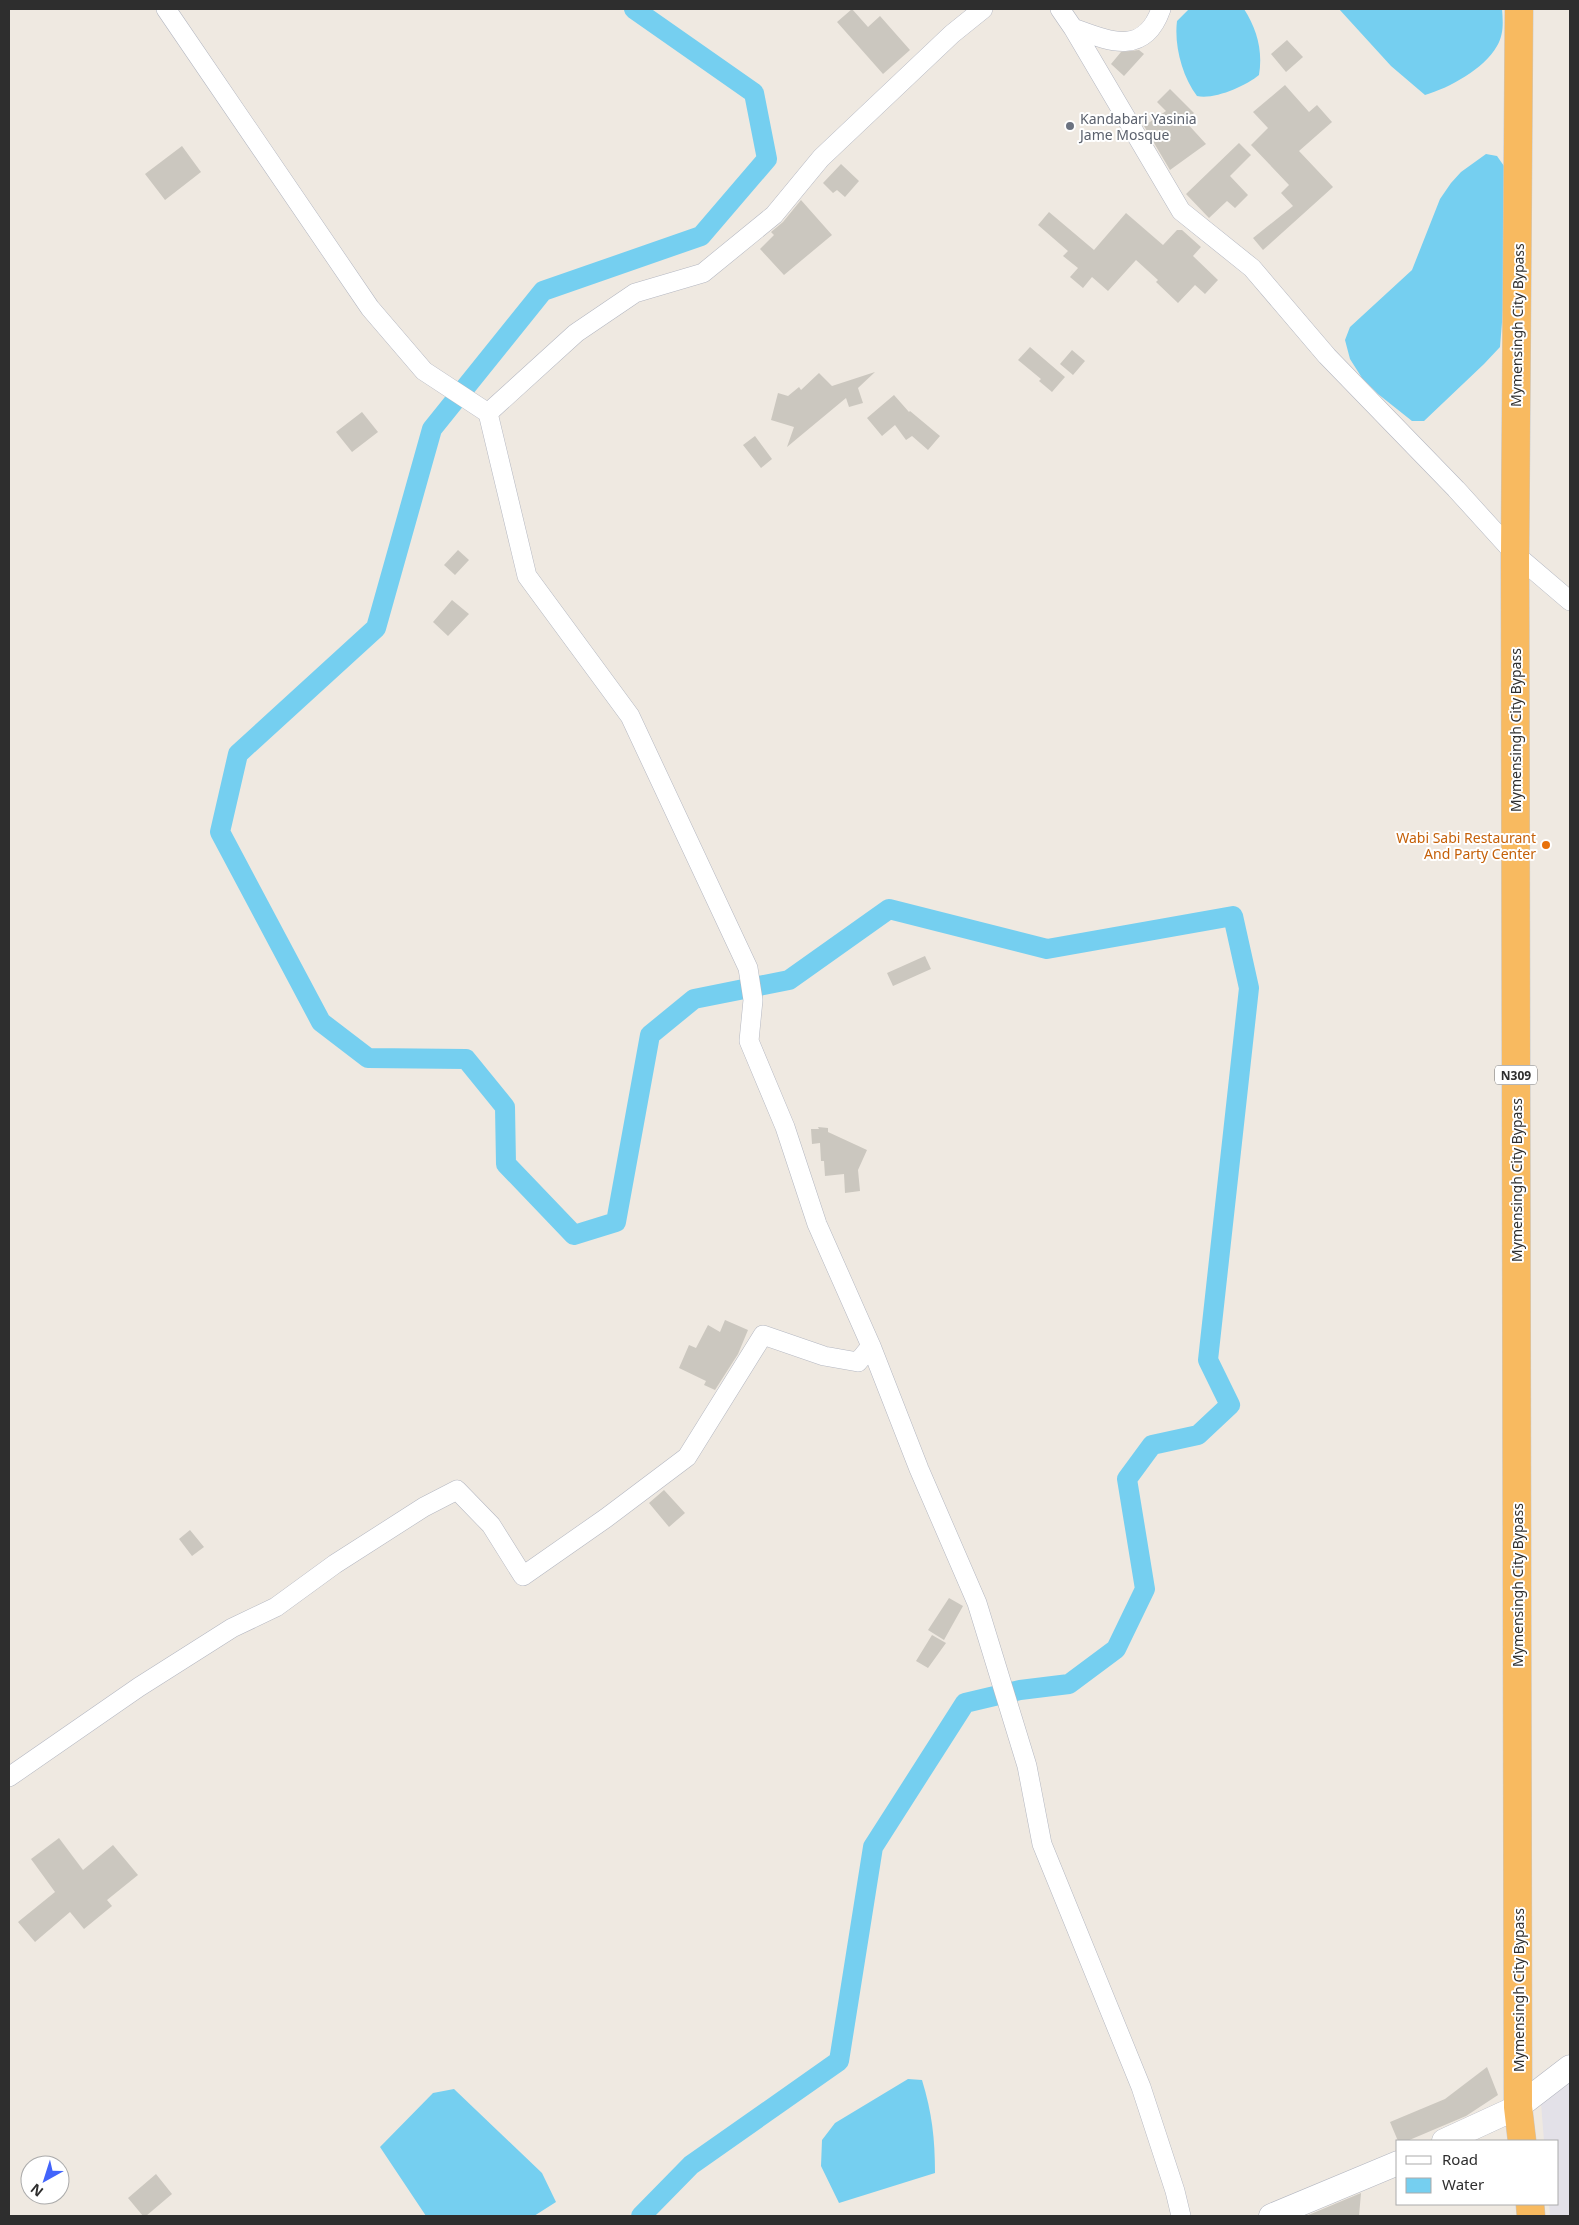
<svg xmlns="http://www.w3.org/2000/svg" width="1579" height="2225" font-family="'Noto Sans',sans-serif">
  <rect width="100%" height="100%" fill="#efe9e1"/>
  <path fill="#e3e1e8" d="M1570,2081v135h-20l-1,-12h9v-63h-14l-3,-38z"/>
  <path fill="#75cff0" d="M1189,9h55c13,20 19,42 15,66 -13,11 -45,25 -62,21 -15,-20 -23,-51 -20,-75z
    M1339,9h163c1,13 2,25 -5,37 -13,23 -48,42 -72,49l-34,-29z
    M1486,154l11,2 7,10 5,70 -9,111 -16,17 -60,57h-12l-34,-27 -16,-16 -12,-19 -5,-19 5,-13 62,-57 28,-71 11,-16 10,-11z
    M908,2079l14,1c10,33 13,58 13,93l-96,30 -18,-37 1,-26 13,-17z
    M454,2089l88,84 14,29 -22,14h-108l-46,-69 53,-54z"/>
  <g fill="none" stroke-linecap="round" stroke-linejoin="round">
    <path stroke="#75cff0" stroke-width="20" d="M634,9l120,84 13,66 -66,77 -158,55 -111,138 -56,199 -138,126 -18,78 101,190 47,36 98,1 39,48 1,57 68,71 42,-13 34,-187 44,-36 95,-19 100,-71 158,40 186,-33 16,72 -41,372 22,45 -32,30 -46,10 -25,34 18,110 -29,60 -47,35 -49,6 -55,13 -92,144 -34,214 -148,104 -50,51"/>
  </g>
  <path fill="#cbc7bf" d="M852,9l16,18 12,-11 30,34 -27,24 -46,-52z
    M1287,40l16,17 -17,15 -15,-18z
    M1139,50l5,4 -20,22 -13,-12 10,-12z
    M1285,85l24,27 8,-7 15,17 -33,29 34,36 -70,63 -10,-12 40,-32 -12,-13 8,-8 -38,-40 17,-17 -15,-16z
    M1170,89l24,24 -9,8 21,23 -36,26 -26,-44 22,-15 -9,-9z
    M1239,143l12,12 -21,21 18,19 -13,13 -8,-7 -18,17 -23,-24z
    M182,146l19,26 -36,28 -20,-26z
    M841,164l18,17 -14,16 -8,-7 -4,3 -10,-10z
    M801,200l31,35 -48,40 -24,-26 14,-14 -3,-3 12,-10z
    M1049,212l45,38 32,-37 37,32 14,-15h5l19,17 -8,9 25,24 -13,14 -10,-9 -17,18 -22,-21 2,-2 -22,-20 -28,31 -16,-14 -9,11 -13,-11 8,-9 -15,-12 5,-5 -30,-26z
    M1030,347l35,30 -13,15 -13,-11 2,-2 -23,-19z
    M1072,350l13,11 -12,14 -13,-11z
    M875,372l-17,16 5,15 -14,4 -3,-9 -59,49 7,-20 -23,-7 7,-27 10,3 11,-9 2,3 18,-17 13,13z
    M894,395l15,17 1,-1 30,25 -12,14 -16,-14 -6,4 -11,-15 -13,11 -15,-18z
    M362,412l16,20 -26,20 -16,-20z
    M755,436l17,23 -11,9 -18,-23z
    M458,550l11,10 -14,15 -11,-10z
    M452,600l17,14 -21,22 -15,-14z
    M925,956l6,13 -38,17 -6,-13z
    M818,1127l10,1v4l39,18 -9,20 2,21 -15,2 -1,-19 -19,2 -1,-15h-3l-1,-18 -8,1 -1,-15h8z
    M725,1320l23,10 -10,24 -23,36 -11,-5 2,-4 -27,-13 10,-23 7,3 12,-23 12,7z
    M664,1490l21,23 -16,14 -20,-24z
    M190,1530l14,17 -12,9 -13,-17z
    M949,1598l14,8 -19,34 -16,-10z
    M932,1635l14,8 -18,25 -12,-7z
    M59,1838l24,32 30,-25 25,30 -31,25 5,6 -28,23 -14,-17 -35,30 -17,-20 37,-30 -24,-33z
    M1487,2067l11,28 -32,21 -59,25h-9l-8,-19 55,-23z
    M156,2174l16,20 -26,22h-3l-15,-18z
    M1361,2193l-2,23h-53z"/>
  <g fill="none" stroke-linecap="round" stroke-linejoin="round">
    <g stroke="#b4b7c1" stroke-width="20">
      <path id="minor" d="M166,9l204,299 54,63 64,42 39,163 103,140 118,252 5,32 -4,41 36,86 32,97 54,122 48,123 58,134 50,163 15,78 99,243 34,104 6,25
        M1060,9l13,19 108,183 71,57 75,88 129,133 59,65 55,47
        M1073,28c36,13 71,29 88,-19
        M488,413l88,-80 59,-40 68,-20 71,-58 47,-57 131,-124 31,-25
        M9,1777l130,-90 93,-59 44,-21 59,-43 89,-57 33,-17 34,35 32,51 83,-58 81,-61 76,-122 61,21 34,6 13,-16"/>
    </g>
    <g stroke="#b4b7c1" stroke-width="25">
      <path id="tertiary" d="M1444,2141l74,-34 52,-40
        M1271,2216l127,-53"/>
    </g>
    <g stroke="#c9c9c9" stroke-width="29">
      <path id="trunk" d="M1519,9l-4,545 3,1553 4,34
        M1530,2204l1,12"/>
    </g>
    <use href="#minor" stroke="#fff" stroke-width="19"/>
    <use href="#tertiary" stroke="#fff" stroke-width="24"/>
    <use href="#trunk" stroke="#f8ba60" stroke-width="28"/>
  </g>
  <circle fill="#6b7280" stroke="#fff" stroke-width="2" cx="1070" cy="126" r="5"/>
  <circle fill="#e8710a" stroke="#fff" stroke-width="2" cx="1546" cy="845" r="5"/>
  <g text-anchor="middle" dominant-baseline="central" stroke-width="4" stroke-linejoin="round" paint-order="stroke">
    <rect fill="#fff" stroke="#6d6d6d" stroke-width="1" x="1495" y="1065.5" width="42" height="19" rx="4"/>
    <g font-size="12" font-weight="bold" fill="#2e2e2e">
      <text x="1516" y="1075">N309</text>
    </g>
    <g font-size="14" fill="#5b616d" stroke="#fff" text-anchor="start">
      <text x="1080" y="118">Kandabari Yasinia<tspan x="1080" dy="16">Jame Mosque</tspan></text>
    </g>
    <g font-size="14" fill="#2e2e2e" stroke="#fff">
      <text transform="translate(1517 325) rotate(-89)">Mymensingh City Bypass</text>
      <text transform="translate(1515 730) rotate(-90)">Mymensingh City Bypass</text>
      <text transform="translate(1516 1180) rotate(-90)">Mymensingh City Bypass</text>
      <text transform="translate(1517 1585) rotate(-90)">Mymensingh City Bypass</text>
      <text transform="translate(1518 1990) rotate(-90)">Mymensingh City Bypass</text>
    </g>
    <g font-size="14" fill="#c56008" stroke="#fff" text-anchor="end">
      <text x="1536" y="837">Wabi Sabi Restaurant<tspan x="1536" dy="16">And Party Center</tspan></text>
    </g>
  </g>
  <rect width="1579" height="2225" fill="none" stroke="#2e2e2e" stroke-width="20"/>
  <rect x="1396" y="2140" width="162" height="65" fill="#ffffff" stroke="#ababab"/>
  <rect x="1406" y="2156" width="25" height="8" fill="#ffffff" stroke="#ababab"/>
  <text x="1442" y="2165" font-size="15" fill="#2e2e2e">Road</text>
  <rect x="1406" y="2178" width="25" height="15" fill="#75cff0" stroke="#ababab"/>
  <text x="1442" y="2190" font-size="15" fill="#2e2e2e">Water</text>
  <g transform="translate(45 2180) rotate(219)"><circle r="24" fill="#ffffff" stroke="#ababab"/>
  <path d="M0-4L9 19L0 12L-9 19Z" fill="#4264fb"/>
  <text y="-8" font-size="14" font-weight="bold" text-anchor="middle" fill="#2e2e2e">N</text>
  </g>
</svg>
